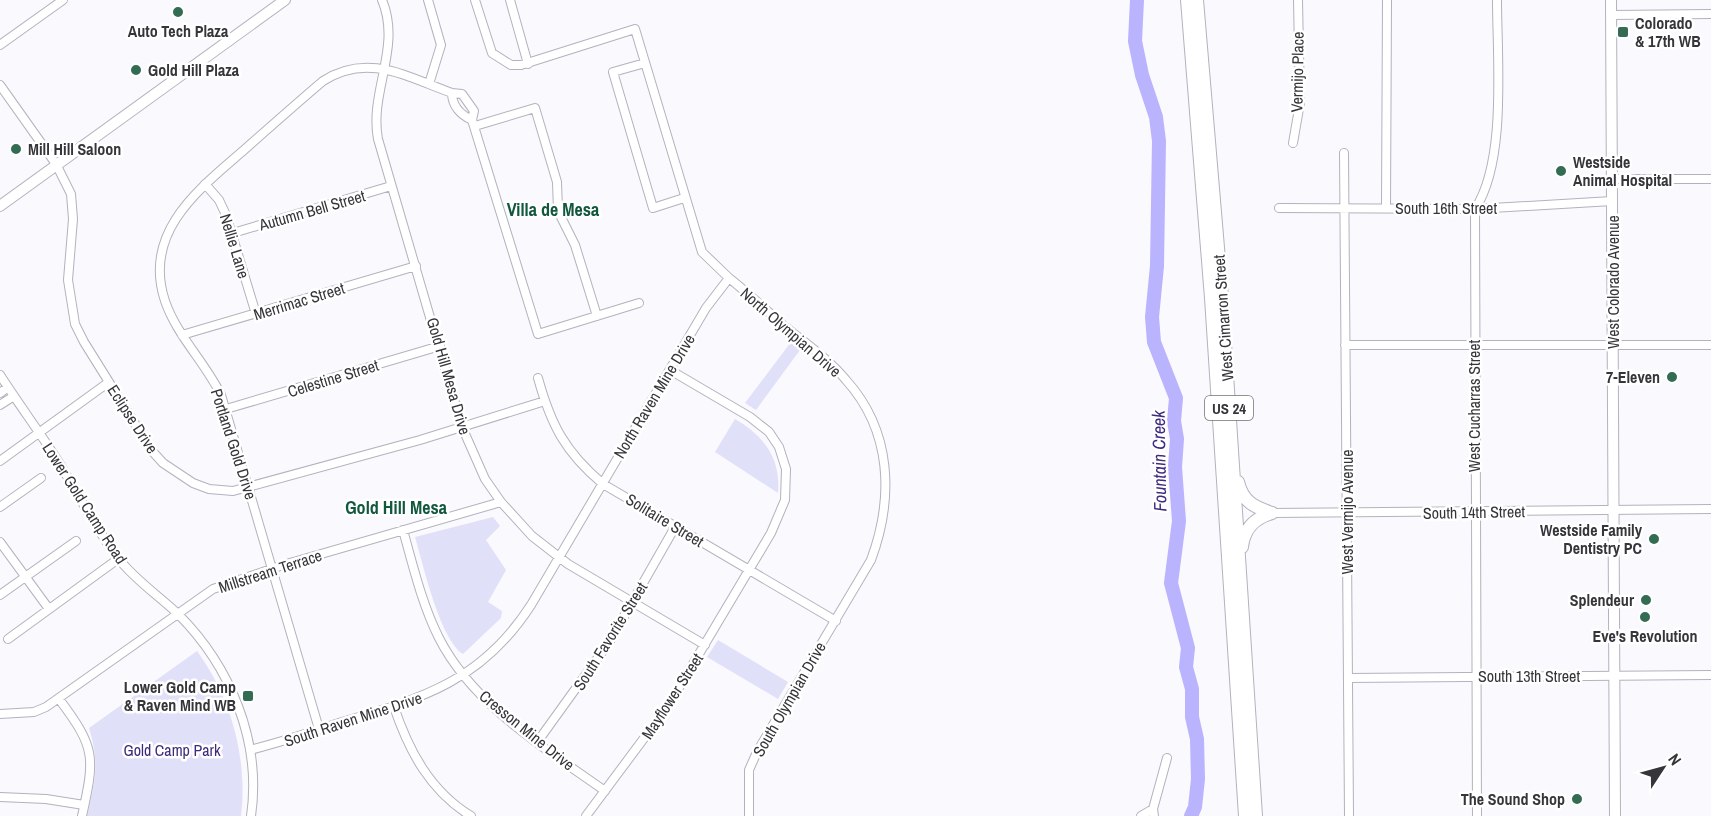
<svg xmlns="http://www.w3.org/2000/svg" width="1711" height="816" font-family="'Archivo Narrow',sans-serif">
  <rect width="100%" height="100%" fill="#f9f9fe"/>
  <path fill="#e1e0f9" d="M791,342l9,8 -44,60 -11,-7z
    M735,419c29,17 46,39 43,74l-63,-41z
    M493,517l7,9 -14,14 20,30 -18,32 14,9 -1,7 -38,36c-23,-14 -40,-90 -48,-117z
    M718,640l70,42 -10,17 -71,-42z
    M197,651c34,47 51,107 44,165h-154c8,-34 13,-53 2,-88z"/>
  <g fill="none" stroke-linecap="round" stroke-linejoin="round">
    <path stroke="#bab3fd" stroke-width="14" d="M1137,0l-2,41 7,34 14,42 3,24 -2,125 -5,51 2,25 22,56 -2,23 3,18 -2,28 4,54 -8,62 17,65 -2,19 6,22v28l5,22 1,40 -3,28 -4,9"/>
    <g stroke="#b3b2be" stroke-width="10">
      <path id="minor" d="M382,0c20,47 -13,92 -4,139l84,288 23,52 16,23 31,34 36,28 137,81
        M428,0l13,45 -12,39
        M475,0l17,53 19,12h10l114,-36 67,223 27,26
        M510,0l18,64
        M1611,15l100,-1
        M0,45l63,-45
        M645,63l-32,9 40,136 31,-10
        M0,85l56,79 15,30 2,25 -5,61 7,44 9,18 68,109 11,12 30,20 16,6 24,2 187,-51 125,-39
        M452,93c0,13 9,22 20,27
        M475,126l60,-18 22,74 1,29 17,34 22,71
        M1293,143l7,-40 -2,-103
        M1344,153l5,663
        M1613,179h98
        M205,184l14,16 7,15 30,99
        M1279,208l196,1 137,-8
        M1386,208l1,-208
        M233,233l158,-47
        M182,335l234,-69
        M1345,345h366
        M0,375c18,28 38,55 56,83 21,33 38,69 62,100 17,22 40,37 60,56 52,52 84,127 73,202
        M538,378c13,47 27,74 65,106l233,137
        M0,393l8,-6
        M0,405l14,-9
        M226,409l214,-63
        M0,461l109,-79
        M0,507l41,-29
        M1272,513l439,-4
        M403,530c10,36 19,74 36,108 34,67 107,111 166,153
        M0,542l49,67
        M0,595l76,-54
        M8,639l110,-80
        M1348,678l363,-3
        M59,699c37,49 36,58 23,117
        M394,707c15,44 36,84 77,109
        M0,714l34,-2 12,-5 167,-118 70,-24 218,-63
        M319,729l-98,-334c-16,-33 -44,-59 -56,-94 -23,-69 34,-112 79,-151 26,-23 53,-47 79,-69 45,-29 84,-4 129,12l10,1 12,17 -2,9 66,214 101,-31
        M538,741l72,-100 65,-114
        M250,750c31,-8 62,-18 92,-28 81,-24 140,-41 189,-117l175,-297 23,-30c19,15 37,32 55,48 21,17 45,33 62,54 46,51 48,118 25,180l-114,192 -8,18v46
        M0,797l46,2 38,6
        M586,816l82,-110 103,-173 14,-33 1,-31 -7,-22 -10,-15 -19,-15 -80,-47
        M1141,816l12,-7
        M1154,816l-1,-7 14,-51
        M1477,816l-2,-607c32,-48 22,-151 22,-209"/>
    </g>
    <g stroke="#b3b2be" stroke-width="12">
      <path id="major" d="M1611,0l4,816
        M0,206l285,-206"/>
    </g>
    <g stroke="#b3b2be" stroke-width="14">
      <path id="highway" d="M1187,0l24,298 34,518
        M1197,0l24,283 35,533
        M1238,482c5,20 16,25 34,31
        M1242,547c2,-19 13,-29 30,-34"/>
    </g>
    <use href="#minor" stroke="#fff" stroke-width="8"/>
    <use href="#major" stroke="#fff" stroke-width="10"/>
    <use href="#highway" stroke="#fff" stroke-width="12"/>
  </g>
  <g fill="#336b53" stroke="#fff" stroke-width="2">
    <circle cx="178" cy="12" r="6"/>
    <rect x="1617" y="26" width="12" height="12" rx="3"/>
    <circle cx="136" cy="70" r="6"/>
    <circle cx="16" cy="149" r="6"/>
    <circle cx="1561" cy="171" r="6"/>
    <circle cx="1672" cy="377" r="6"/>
    <circle cx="1654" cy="539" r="6"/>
    <circle cx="1646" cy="600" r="6"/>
    <circle cx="1645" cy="617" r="6"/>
    <rect x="242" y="690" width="12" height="12" rx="3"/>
    <circle cx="1577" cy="799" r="6"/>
  </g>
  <g text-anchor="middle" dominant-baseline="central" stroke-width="5" stroke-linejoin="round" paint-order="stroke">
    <rect fill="#fff" stroke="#727275" stroke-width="1.5" x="1205" y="396" width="48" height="24" rx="4.5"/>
    <g font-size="15" font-weight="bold" fill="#35353a">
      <text x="1229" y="408">US 24</text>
    </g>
    <g font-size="16" font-weight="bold" fill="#35353a" stroke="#fff" text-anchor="end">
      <text x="1635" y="23" text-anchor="start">Colorado<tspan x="1635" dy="18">&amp; 17th WB</tspan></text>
      <text x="178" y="31" text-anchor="middle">Auto Tech Plaza</text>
      <text x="148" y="70" text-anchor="start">Gold Hill Plaza</text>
      <text x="28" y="149" text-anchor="start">Mill Hill Saloon</text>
      <text x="1573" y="162" text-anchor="start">Westside<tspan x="1573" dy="18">Animal Hospital</tspan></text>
      <text x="1660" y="377">7-Eleven</text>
      <text x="1642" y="530">Westside Family<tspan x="1642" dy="18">Dentistry PC</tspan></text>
      <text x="1634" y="600">Splendeur</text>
      <text x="1645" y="636" text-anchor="middle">Eve's Revolution</text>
      <text x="236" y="687">Lower Gold Camp<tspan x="236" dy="18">&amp; Raven Mind WB</tspan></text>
      <text x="1565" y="799">The Sound Shop</text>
    </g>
    <g font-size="16" fill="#35353a" stroke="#fff">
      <text transform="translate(1297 72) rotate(-89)">Vermijo Place</text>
      <text x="1446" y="208">South 16th Street</text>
      <text transform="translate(312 210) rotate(-16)">Autumn Bell Street</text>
      <text transform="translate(235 246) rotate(73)">Nellie Lane</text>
      <text transform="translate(1613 282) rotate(-90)">West Colorado Avenue</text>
      <text transform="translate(299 301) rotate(-17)">Merrimac Street</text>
      <text transform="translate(1223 318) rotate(-94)">West Cimarron Street</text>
      <text transform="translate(791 332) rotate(41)">North Olympian Drive</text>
      <text transform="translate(449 376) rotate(74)">Gold Hill Mesa Drive</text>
      <text transform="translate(333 378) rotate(-17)">Celestine Street</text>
      <text transform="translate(654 396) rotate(-59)">North Raven Mine Drive</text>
      <text transform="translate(1474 406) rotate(-90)">West Cucharras Street</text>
      <text transform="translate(133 419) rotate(57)">Eclipse Drive</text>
      <text transform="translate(234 444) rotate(72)">Portland Gold Drive</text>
      <text transform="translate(85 503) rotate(57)">Lower Gold Camp Road</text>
      <text transform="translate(1347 512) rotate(-90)">West Vermijo Avenue</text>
      <text transform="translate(1474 512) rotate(-1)">South 14th Street</text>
      <text transform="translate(665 520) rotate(31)">Solitaire Street</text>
      <text transform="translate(270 571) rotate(-18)">Millstream Terrace</text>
      <text transform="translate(610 636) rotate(-58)">South Favorite Street</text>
      <text x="1529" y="676">South 13th Street</text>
      <text transform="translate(672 696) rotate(-57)">Mayflower Street</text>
      <text transform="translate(789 699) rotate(-60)">South Olympian Drive</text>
      <text transform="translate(353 719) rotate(-18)">South Raven Mine Drive</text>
      <text transform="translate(527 730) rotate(39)">Cresson Mine Drive</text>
    </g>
    <g font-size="16" fill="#3d2a7d" stroke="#fff">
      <text x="172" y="750">Gold Camp Park</text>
    </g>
    <g font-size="18" font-weight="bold" fill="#12583e" stroke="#fff">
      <text x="553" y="209">Villa de Mesa</text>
      <text x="396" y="507">Gold Hill Mesa</text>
    </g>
    <g font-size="18" font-style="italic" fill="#3e2b7e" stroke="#fff">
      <text transform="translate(1159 461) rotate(-91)">Fountain Creek</text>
    </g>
  </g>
  <g transform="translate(1663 768) rotate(54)" stroke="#ffffff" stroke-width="4.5" paint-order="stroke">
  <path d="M0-4.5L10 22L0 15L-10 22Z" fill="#35353a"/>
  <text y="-9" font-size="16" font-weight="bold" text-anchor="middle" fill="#35353a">N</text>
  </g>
</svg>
